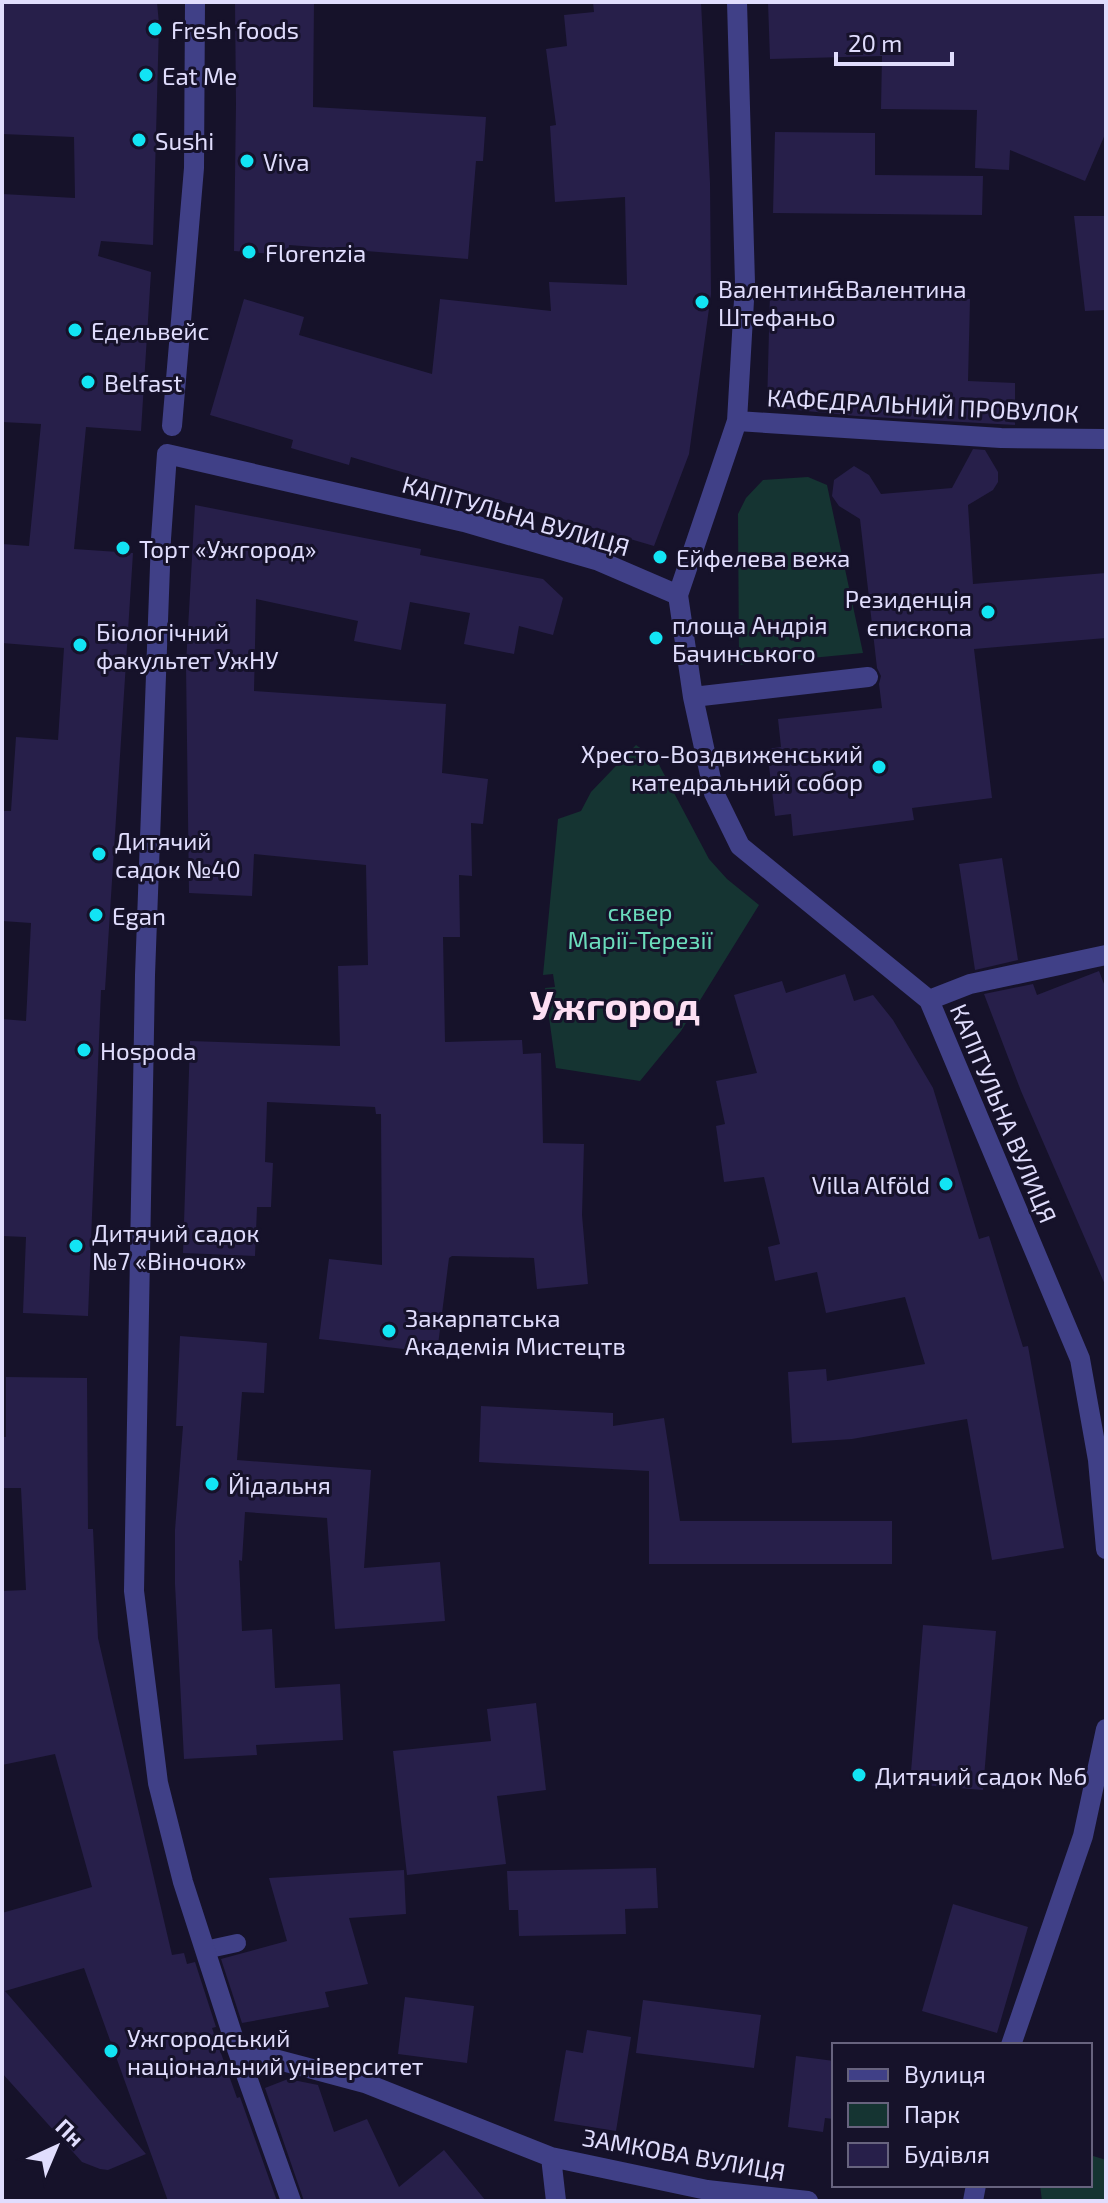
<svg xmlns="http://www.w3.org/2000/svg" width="1108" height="2203" font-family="'Exo 2',sans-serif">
  <rect width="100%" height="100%" fill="#16122a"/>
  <path fill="#153432" d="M808,477l19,8 36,168 -124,12 -1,-151 8,-16 17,-18z
    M636,745l20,14 53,100 18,20 32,26 -78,126 -41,50 -84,-13 -11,-80 10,-1 -2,-13 -10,1 15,-156 23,-8 10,-19z
    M1090,2155l16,5v41h-64l-2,-16h50z"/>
  <path fill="#271f4a" d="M2,2h155l2,22 -6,221 -52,-4 -3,15 53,16 -10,159 -55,-4 -12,122 59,4 -28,437h-4l-13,326 -65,-3 3,-76 -24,-1v-217l24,2 5,-98 -29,-2v-110h9l5,-74 42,3 6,-92 -62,-5v-99l27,2 12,-122 -39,-2v-228l73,4 -1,-61 -72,-3z
    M235,2h79l-1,105 173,10 -3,44h-7l-8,98 -179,-14 -1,10 -54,-4 2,-147z
    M593,2h108l9,181 1,111 -22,160 -35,92 -303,-89 -2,8 -58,-17 2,-8 -83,-25 34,-116 60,18 -5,18 133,39 8,-75 111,12 -2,-29 78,3 -2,-88 -70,5 -5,-76 6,-1 -10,-76 21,-3 -3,-31 30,-3z
    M768,2h338v130l-21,49 -75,-31 -1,20 -34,-2 2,-58 -96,-1 1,-53 -112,3z
    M775,132l100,1v42l108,1 -1,39 -209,-2z
    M1074,216h32v94l-21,1z
    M770,292l200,7 -2,82 47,2v42l-159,-9 -89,-9z
    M973,449l12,1 13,22v10l-5,8 -25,15 5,79 133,-11v65l-132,11 18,149 -80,10 2,12 -121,16 -2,-22 -16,2 -8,-67 14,-2 -3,-28 104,-11 -3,-24 2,-8 -4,-8 -17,-149 -21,-13 -7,-10 2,-16 20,-14 15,9 12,19 71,-6z
    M195,505l226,44 -1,6 123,24 20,19 -10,37 -34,-9 -5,28 -50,-10 6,-31 -60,-11 -9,48 -47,-9 4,-20 -102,-22 -2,92 192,13 -4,69 46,6 -5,45 -12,-1 1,53 -13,-1 1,62h-17l2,105 77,-2 1,14 18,-1 2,90 41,1 -2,71 6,69 -51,5 -3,-31 -82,-2 -3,2 -12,95 -118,-14 10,-80 53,6 -1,-151h-5l-1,-7 -108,-5 -2,60 8,1 -2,44h-14l-2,49 -72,-3 7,-212 150,5 -2,-80 30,-1 -2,-100 -112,-11 -2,42 -63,-3 -3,-229z
    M1002,858l16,102 -43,10 -16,-106z
    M1099,971l7,18v298l-85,-196 -37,-97 49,-10 4,11z
    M845,974l9,27 19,-6 20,25 40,68 46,151 10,-3 34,111 5,-1 36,202 -72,12 -25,-141 -115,20 -60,4 -4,-71 38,-3 1,12 98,-17 -20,-67 -79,16 -9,-41 -42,9 -7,-34 12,-3 -16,-67 -40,5 -8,-56 9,-2 -9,-43 41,-8 -23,-78 48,-14 4,12z
    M180,1336l87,7 -3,50 -22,-1 -5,68 134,10 -7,98 76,-6 5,59 -110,8 -8,-111 -82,-6 -3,49 -3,-1 3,71 30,-2 3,59 65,-4 3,56 -87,5 1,10 -73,4 -9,-175v-54l8,-104h-7z
    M6,1377l81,1 1,151h5l5,109 74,317 12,-2 3,11 8,-2 21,65 -4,1 25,70 3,-1 37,104h-109l-84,-233 -79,23 141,163 -38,16 -8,-1 -18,-7 -80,-89v-160l90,-26 -37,-133 -53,11v-174l24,-1 -5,-102h-19v-51h4z
    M481,1406l132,7v13l51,-8 16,103h212v43h-243v-93l-170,-9z
    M923,1625l73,6 -13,159 -73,-6z
    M536,1703l10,87 -49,6 9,68 -99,11 -14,-124 98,-10 -4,-32z
    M656,1868l2,40 -33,1 1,25 -107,2 -1,-26h-9l-2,-39z
    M404,1870l2,44 -57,4 19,66 -43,8 4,15 -87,16 -21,-64 66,-18 -18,-63z
    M953,1904l75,23 -31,106 -75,-22z
    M405,1997l69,9 -7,57 -69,-9z
    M643,2000l118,15 -7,53 -118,-15z
    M587,2030l44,7 -15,94 -62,-10 12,-71 17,3z
    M796,2056l38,5v58l-9,-1 -2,14 -35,-5z
    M288,2079l30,6 16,47 33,-13 32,68 45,-37 42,51h-182l-39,-113z"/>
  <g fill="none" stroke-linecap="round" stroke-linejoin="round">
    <path stroke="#404087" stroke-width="18" d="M205,1950l32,-7"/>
    <path stroke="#404087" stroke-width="20" d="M737,2l8,281 -8,138 -59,174 15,102 21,96 26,53 189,154 151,359 18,101 8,89
      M737,421l264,17 105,1
      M172,426l22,-258 1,-166
      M693,697l175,-20
      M929,1000l41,-16 136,-29
      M1011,2045l72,-209 23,-107
      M237,2049l128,34 186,74 156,33 101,11
      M551,2157l5,44
      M291,2201l-54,-152 -54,-167 -25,-99 -24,-192 11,-616 16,-436 6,-85 297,68 135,39 79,34
      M973,2201l3,-16"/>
  </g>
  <g fill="#12e4f4" stroke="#16122a" stroke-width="3">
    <circle cx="155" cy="29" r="8"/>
    <circle cx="146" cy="75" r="8"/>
    <circle cx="139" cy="140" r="8"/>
    <circle cx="247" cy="161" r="8"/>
    <circle cx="249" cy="252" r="8"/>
    <circle cx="702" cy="302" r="8"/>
    <circle cx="75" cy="330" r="8"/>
    <circle cx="88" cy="382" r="8"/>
    <circle cx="123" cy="548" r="8"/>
    <circle cx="660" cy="557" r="8"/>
    <circle cx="988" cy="612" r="8"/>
    <circle cx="656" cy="638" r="8"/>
    <circle cx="80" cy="645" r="8"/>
    <circle cx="879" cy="767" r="8"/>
    <circle cx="99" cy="854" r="8"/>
    <circle cx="96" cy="915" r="8"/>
    <circle cx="84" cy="1050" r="8"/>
    <circle cx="946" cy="1184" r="8"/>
    <circle cx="76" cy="1246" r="8"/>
    <circle cx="389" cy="1331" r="8"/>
    <circle cx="212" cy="1484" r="8"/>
    <circle cx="859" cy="1775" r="8"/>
    <circle cx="111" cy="2051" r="8"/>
  </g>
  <g text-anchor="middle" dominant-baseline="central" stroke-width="6" stroke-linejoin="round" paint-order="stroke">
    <g font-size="24" fill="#e0ddfd" stroke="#16122a" text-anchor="start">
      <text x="171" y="29">Fresh foods</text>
      <text x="162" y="75">Eat Me</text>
      <text x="155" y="140">Sushi</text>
      <text x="263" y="161">Viva</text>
      <text x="265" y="252">Florenzia</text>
      <text x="718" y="288">Валентин&amp;Валентина<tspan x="718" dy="28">Штефаньо</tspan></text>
      <text x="91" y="330">Едельвейс</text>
      <text x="104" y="382">Belfast</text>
      <text x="139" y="548">Торт «Ужгород»</text>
      <text x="676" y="557">Ейфелева вежа</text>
      <text x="972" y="598" text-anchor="end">Резиденція<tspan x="972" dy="28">єпископа</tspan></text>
      <text x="672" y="624">площа Андрія<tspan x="672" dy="28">Бачинського</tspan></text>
      <text x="96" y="631">Біологічний<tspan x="96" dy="28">факультет УжНУ</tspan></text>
      <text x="863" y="753" text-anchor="end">Хресто-Воздвиженський<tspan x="863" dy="28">катедральний собор</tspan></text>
      <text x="115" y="840">Дитячий<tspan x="115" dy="28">садок №40</tspan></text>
      <text x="112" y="915">Egan</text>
      <text x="100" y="1050">Hospoda</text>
      <text x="930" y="1184" text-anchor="end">Villa Alföld</text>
      <text x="92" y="1232">Дитячий садок<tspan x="92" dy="28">№7 «Віночок»</tspan></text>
      <text x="405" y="1317">Закарпатська<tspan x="405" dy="28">Академія Мистецтв</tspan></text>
      <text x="228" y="1484">Йідальня</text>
      <text x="875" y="1775">Дитячий садок №6</text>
      <text x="127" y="2037">Ужгородський<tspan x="127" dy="28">національний університет</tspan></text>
    </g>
    <g font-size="24" fill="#e0ddfd" stroke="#16122a">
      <text transform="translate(923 405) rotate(3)">КАФЕДРАЛЬНИЙ ПРОВУЛОК</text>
      <text transform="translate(516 515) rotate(16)">КАПІТУЛЬНА ВУЛИЦЯ</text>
      <text transform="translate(1004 1113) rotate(67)">КАПІТУЛЬНА ВУЛИЦЯ</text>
      <text transform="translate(684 2154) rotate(10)">ЗАМКОВА ВУЛИЦЯ</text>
    </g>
    <g font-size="24" fill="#6bdcbc" stroke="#16122a">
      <text x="640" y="911">сквер<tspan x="640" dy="28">Марії-Терезії</tspan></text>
    </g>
    <g font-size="40" font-weight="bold" fill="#fddff3" stroke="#16122a">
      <text x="615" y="1004">Ужгород</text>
    </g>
  </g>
  <rect width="1108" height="2203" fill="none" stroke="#e0ddfd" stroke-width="8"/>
  <rect x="832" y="2043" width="260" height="144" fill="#16122a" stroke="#67637e" stroke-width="2"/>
  <rect x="848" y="2069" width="40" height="12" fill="#404087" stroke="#67637e" stroke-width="2"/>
  <text x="904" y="2083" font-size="24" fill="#e0ddfd">Вулиця</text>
  <rect x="848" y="2103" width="40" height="24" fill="#153432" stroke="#67637e" stroke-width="2"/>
  <text x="904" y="2123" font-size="24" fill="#e0ddfd">Парк</text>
  <rect x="848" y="2143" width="40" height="24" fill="#271f4a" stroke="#67637e" stroke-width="2"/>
  <text x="904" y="2163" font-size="24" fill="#e0ddfd">Будівля</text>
  <g transform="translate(56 2147) rotate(44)" stroke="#16122a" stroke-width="6" paint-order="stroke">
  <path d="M0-6L14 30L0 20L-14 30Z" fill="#e0ddfd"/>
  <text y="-12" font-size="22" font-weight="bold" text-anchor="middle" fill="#e0ddfd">Пн</text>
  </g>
  <path d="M836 52v12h116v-12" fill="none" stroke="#e0ddfd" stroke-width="4"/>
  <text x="848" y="52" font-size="24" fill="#e0ddfd" stroke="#16122a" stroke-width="6" paint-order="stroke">20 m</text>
</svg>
